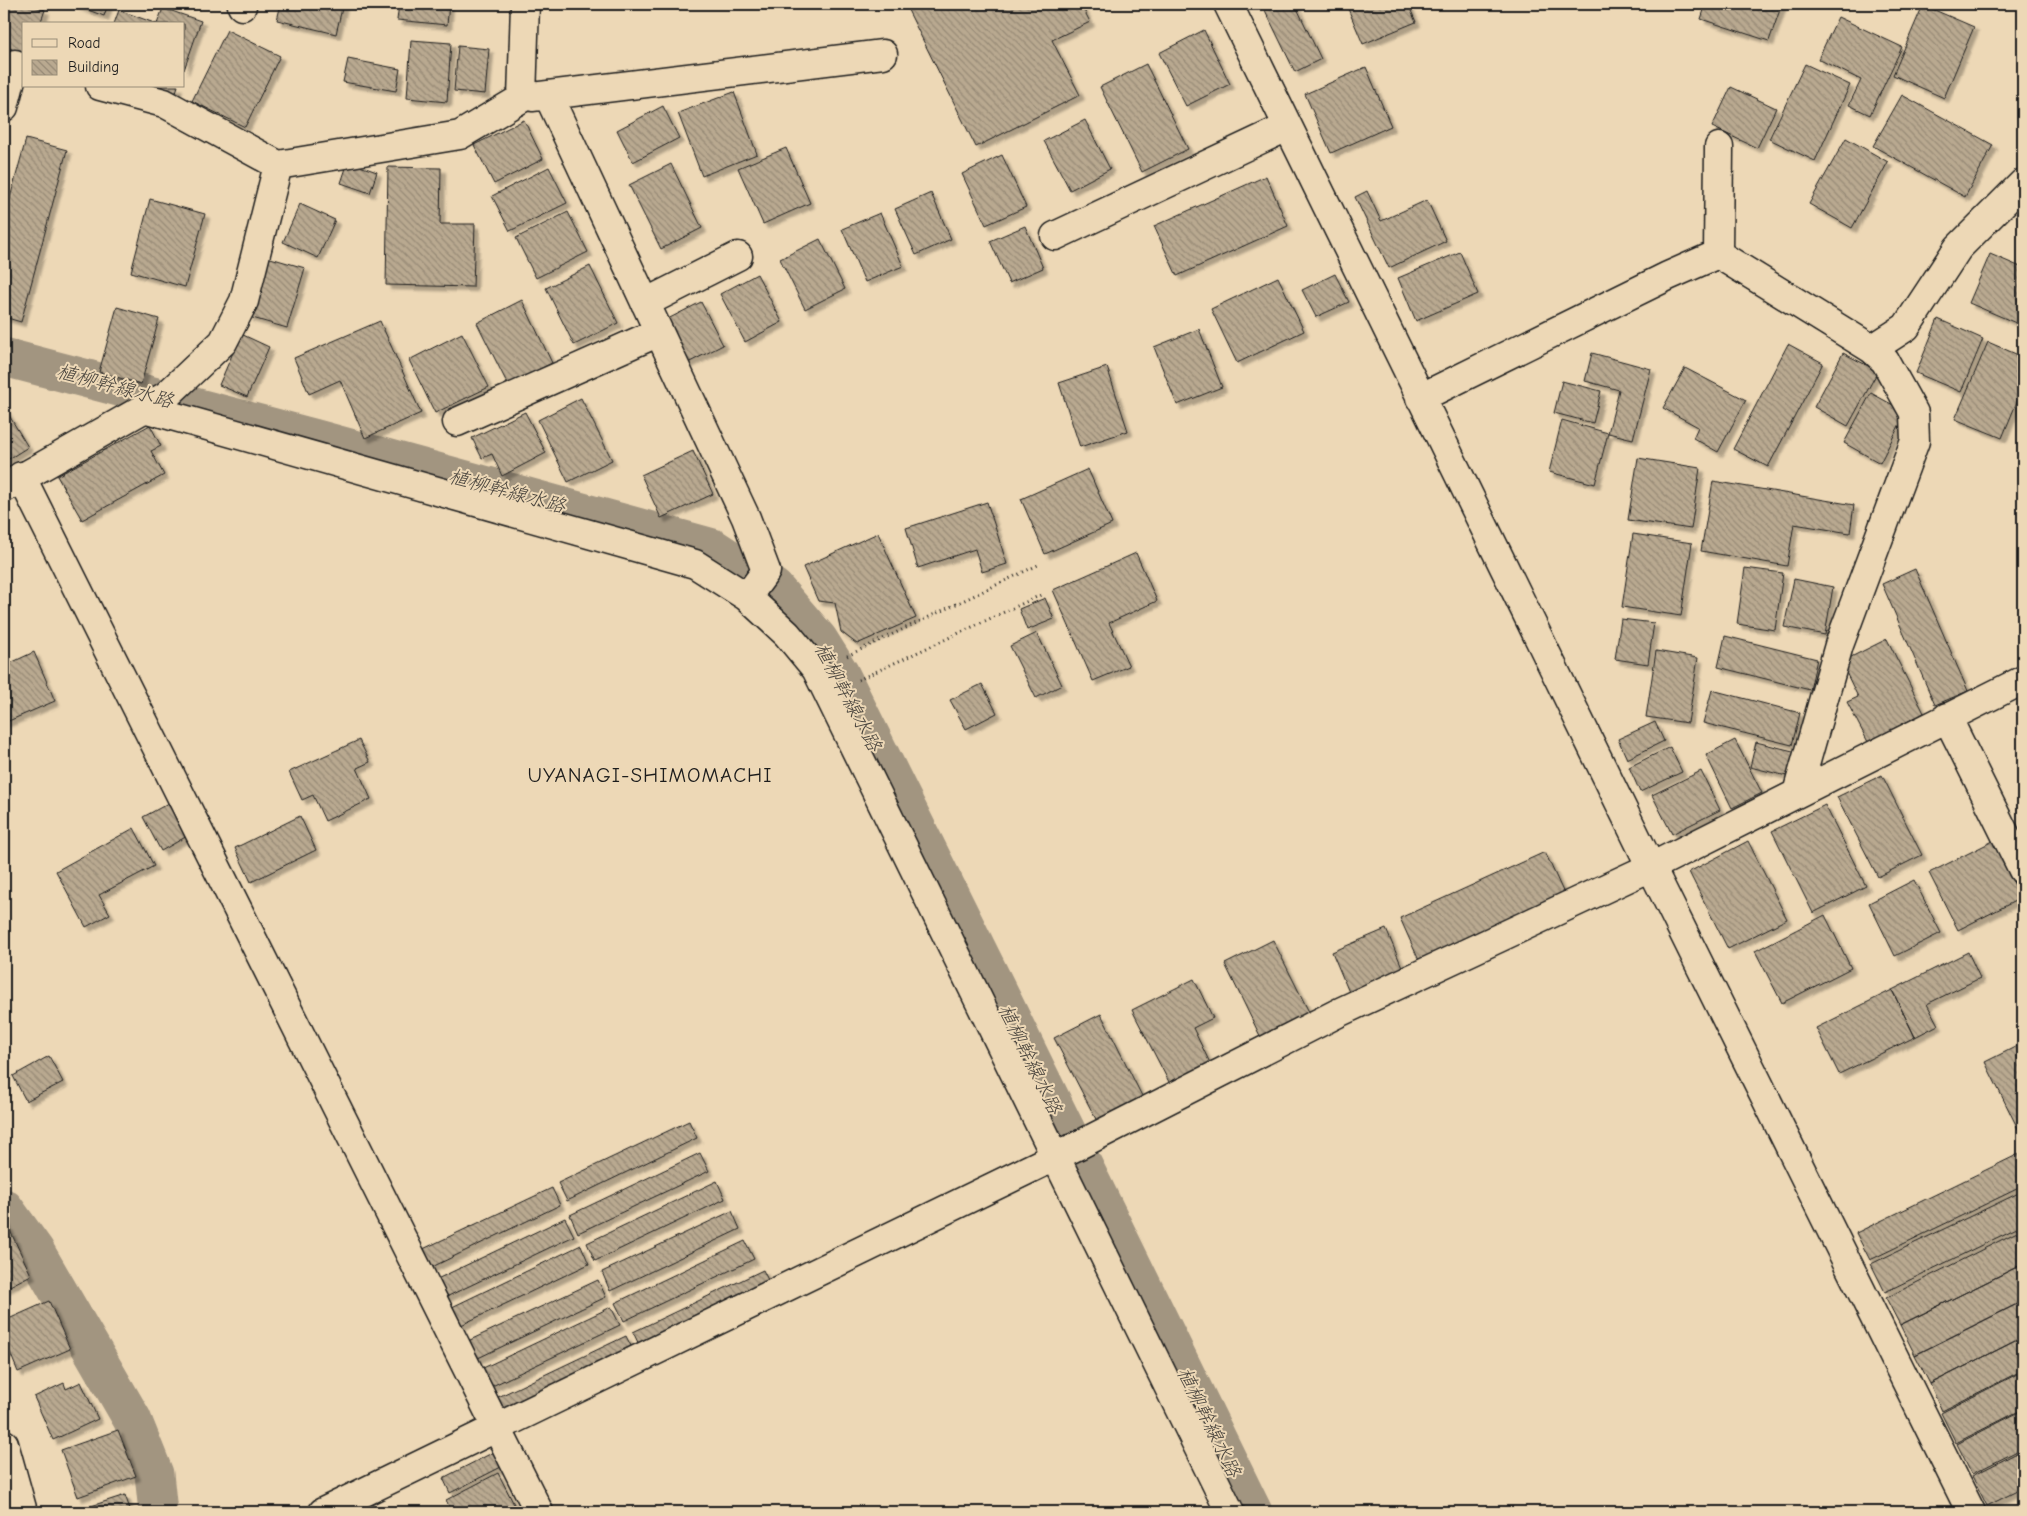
<svg xmlns="http://www.w3.org/2000/svg" width="2027" height="1516" font-family="'Comic Neue','Klee One',sans-serif">
  <defs>
    <pattern id="building-back-hatch" width="6" height="6" patternUnits="userSpaceOnUse" patternTransform="scale(1.25)"><rect width="6" height="6" fill="#b9a990"/><path d="M-1 5l2 2M0 0l6 6M5-1l2 2" fill="none" stroke="#968975"/></pattern>
    <filter id="shadow"><feDropShadow dx="4.5" dy="4.5" stdDeviation="1" flood-color="#0004"/></filter>
  </defs>
  <rect width="100%" height="100%" fill="#edd8b6"/>
  <filter id="ink" filterUnits="userSpaceOnUse"><feTurbulence type="fractalNoise" baseFrequency=".02" numOctaves="2"/><feDisplacementMap in="SourceGraphic" scale="10" xChannelSelector="R" yChannelSelector="G"/><feConvolveMatrix kernelMatrix="1 2 1 2 8 2 1 2 1" color-interpolation-filters="sRGB"/></filter>
  <g filter="url(#ink)">
    <g fill="none" stroke-linecap="round" stroke-linejoin="round">
      <path stroke="#a29580" stroke-width="39" d="M4,357l313,82 396,109 61,40 44,51 22,35 164,330 249,508
        M4,1208l31,43 97,168 22,55 4,38"/>
    </g>
    <path fill="url(#building-back-hatch)" stroke="#1c1c1c" filter="url(#shadow)" d="M4,4h23l18,6 -5,14h-16v30l-20,-8z
      M72,4h36l-4,12z
      M281,4h62l-7,30 -59,-14z
      M399,4h50l-2,21 -50,-5z
      M905,4h176l9,18 -38,18 28,55 -104,52z
      M1262,4h33l26,55 -26,13z
      M1346,4h62l8,18 -53,22z
      M1706,4h76l-13,37 -68,-22z
      M1923,5l51,22 -30,71 -51,-23z
      M163,8l38,13 -17,49v-46h-70l5,-14 38,14z
      M1838,17l64,30 -32,68 -21,-10 12,-25 -43,-21z
      M227,30l53,26 -35,71 -53,-26z
      M1204,30l26,54 -44,22 -27,-53z
      M411,40l40,3 -4,59 -40,-4z
      M458,46l31,3 -4,45 -31,-3z
      M348,59l52,10 -4,22 -53,-9z
      M1146,64l42,85 -46,23 -42,-85z
      M1805,64l45,21 -35,76 -46,-22z
      M1366,67l25,59 -60,27 -26,-59z
      M149,86h29l-3,9z
      M1731,87l45,21 -19,40 -45,-21z
      M734,92l23,62 -55,22 -24,-63z
      M1902,95l91,50 -28,52 -92,-51z
      M663,106l16,32 -46,24 -16,-32z
      M524,120l19,39 -49,25 -20,-39z
      M1085,120l25,49 -40,21 -26,-49z
      M1846,138l42,24 -36,66 -43,-24z
      M26,139l41,11 -46,172 -17,-5v-97z
      M786,148l24,55 -47,21 -25,-56z
      M1002,155l24,52 -40,18 -24,-51z
      M348,162l29,10 -7,21 -29,-10z
      M671,164l31,64 -41,21 -32,-64z
      M388,167l53,1 -1,56h35l-2,63 -87,-2z
      M549,167l18,36 -57,28 -18,-35z
      M1266,176l22,50 -111,50 -23,-50z
      M1367,191l14,30 46,-21 19,41 -57,27 -34,-71z
      M931,193l20,46 -35,16 -21,-46z
      M150,199l55,15 -20,73 -54,-15z
      M300,204l35,16 -17,38 -35,-16z
      M568,212l20,40 -52,26 -20,-40z
      M880,213l23,53 -38,16 -23,-53z
      M1025,226l18,42 -34,15 -19,-42z
      M820,239l25,50 -40,20 -25,-50z
      M1460,252l18,42 -62,27 -18,-43z
      M1990,254l33,14v58l-54,-23z
      M267,257l38,11 -18,60 -38,-11z
      M590,266l28,57 -44,22 -28,-57z
      M757,274l25,48 -37,20 -25,-48z
      M1335,274l14,28 -33,15 -14,-27z
      M1278,277l26,54 -67,32 -26,-54z
      M522,300l30,63 -44,22 -31,-62z
      M701,302l22,43 -43,22 -22,-43z
      M117,307l42,12 -18,65 -42,-12z
      M1938,319l45,20 -22,53 -45,-19z
      M380,321l41,92 -56,25 -25,-58 -31,14 -15,-36z
      M1199,329l23,58 -45,18 -23,-58z
      M462,333l27,54 -54,26 -26,-53z
      M241,334l28,13 -22,50 -28,-12z
      M1988,342l35,15v30l-21,51 -47,-19z
      M1788,344l35,19 -55,104 -35,-18z
      M1592,353l59,16 -18,70 -25,-6 11,-43 -34,-9z
      M1843,353l35,18 -30,55 -34,-19z
      M1107,367l21,64 -48,16 -21,-64z
      M1685,368l61,32 -28,52 -25,-14 5,-11 -35,-19z
      M1562,381l39,10 -8,32 -39,-10z
      M1871,393l35,19 -26,51 -36,-20z
      M581,398l31,62 -44,22 -30,-62z
      M4,407l24,40 -24,15z
      M525,412l21,41 -44,23 -10,-22 -10,4 -10,-20z
      M1562,420l46,13 -13,51 -46,-12z
      M150,425l11,21 -10,5 13,24 -82,45 -25,-44z
      M693,451l20,43 -52,24 -20,-43z
      M1638,458l62,10 -9,61 -63,-9z
      M1088,469l24,55 -67,30 -24,-55z
      M1713,481l141,24 -4,28 -56,-9 -7,42 -86,-15z
      M987,502l20,62 -25,8 -7,-23 -57,19 -12,-40z
      M878,533l38,85 -59,26 -16,-12 -6,-29 -17,-2 -15,-34z
      M1633,534l59,9 -11,73 -59,-9z
      M1136,553l21,48 -48,22 20,43 -36,15 -40,-91z
      M1745,568l38,5 -8,57 -38,-6z
      M1915,569l53,122 -33,14 -53,-121z
      M1794,579l39,8 -8,48 -41,-8z
      M1045,598l9,21 -27,11 -8,-21z
      M1621,619l33,4 -6,41 -33,-5z
      M1037,633l25,52 -26,13 -26,-52z
      M1725,636l92,23 -7,31 -92,-23z
      M1887,639l37,74 -56,29 -21,-40 11,-5 -17,-35z
      M1656,651l42,7 -10,65 -42,-6z
      M34,652l21,49 -51,22v-57z
      M982,684l15,29 -31,16 -16,-29z
      M1712,690l88,23 -8,32 -89,-22z
      M1655,722l9,19 -37,18 -9,-20z
      M359,740l11,22 -13,6 14,31 -46,22 -12,-26 -11,5 -13,-28z
      M1735,740l27,53 -30,15 -26,-53z
      M1756,742l41,10 -6,25 -41,-10z
      M1670,747l12,25 -42,20 -11,-25z
      M1701,771l19,39 -48,24 -20,-39z
      M1882,775l40,80 -44,22 -41,-80z
      M171,802l18,33 -28,16 -18,-34z
      M1825,805l41,81 -53,27 -41,-82z
      M300,816l16,34 -65,32 -16,-34z
      M134,828l20,38 -55,29 11,19 -24,13 -30,-56z
      M1748,841l39,78 -59,30 -39,-77z
      M1993,841l28,57 -63,32 -29,-57z
      M1545,852l21,46 -145,67 -21,-47z
      M1914,880l27,53 -46,23 -26,-53z
      M1825,915l26,53 -69,35 -27,-52z
      M1386,929l19,45 -54,23 -19,-45z
      M1273,940l39,78 -49,24 -38,-78z
      M1968,952l12,26 -53,26 11,21 -23,12 -23,-47z
      M1194,979l19,39 -20,10 18,37 -40,21 -39,-76z
      M1892,990l23,47 -76,37 -23,-46z
      M1101,1014l45,90 -46,23 -46,-89z
      M2023,1043v96l-38,-77z
      M49,1056l14,26 -37,19 -13,-25z
      M689,1121l8,17 -130,63 -9,-18z
      M2023,1152v34l-153,74 -14,-27z
      M700,1153l9,18 -131,62 -8,-18z
      M717,1181l8,18 -130,62 -8,-18z
      M552,1188l8,17 -130,63 -9,-18z
      M2023,1191v34l-138,67 -14,-28z
      M732,1211l8,18 -130,62 -8,-19z
      M4,1218l27,57 -27,14z
      M565,1218l9,18 -130,62 -9,-18z
      M2023,1229v35l-123,61 -14,-27z
      M745,1241l9,18 -130,62 -9,-18z
      M581,1245l8,19 -130,62 -9,-18z
      M2023,1264v37l-108,54 -15,-30z
      M763,1270l9,18 -130,63 -9,-19z
      M598,1280l8,17 -130,62 -8,-18z
      M49,1301l21,48 -52,23 -14,-34v-17z
      M2023,1301v36l-93,47 -15,-29z
      M611,1307l9,18 -130,62 -9,-18z
      M626,1336l9,18 -130,62 -9,-18z
      M2023,1337v33l-81,41 -12,-27z
      M2023,1371v38l-67,34 -15,-30z
      M81,1382l17,37 -45,21 -19,-43 30,-14 2,6z
      M2023,1410v38l-51,26 -15,-30z
      M118,1430l18,46 -58,21 -17,-47z
      M2023,1450v38l-36,18 -15,-30z
      M496,1451l7,15 -53,27 -7,-15z
      M498,1473l20,39h-66l-6,-12z
      M125,1495l6,17h-48l-1,-3z"/>
    <g fill="none" stroke-linecap="round" stroke-linejoin="round">
      <g stroke="#1c1c1c" stroke-width="31">
        <path id="street" d="M1228,4l423,863 320,645
          M242,6v-2
          M100,86l64,17 114,62
          M548,95l198,423 20,53 -19,26
          M532,97l351,-43
          M4,107l11,-43
          M1055,236l232,-109
          M1718,254l1,-107
          M645,303l93,-47
          M1872,349l34,-22 52,-79 65,-65
          M1420,398l248,-122 50,-22 154,95 13,12 29,52 1,28 -76,204 -42,148
          M144,408l551,156 52,33 40,37 29,35 414,843
          M457,422l202,-90
          M21,476l518,1036
          M4,488l162,-92 57,-54 21,-41 34,-136 182,-30 62,-37 3,-94
          M1947,717l76,153
          M323,1512l756,-367 261,-133 311,-145 372,-187"/>
      </g>
      <g stroke="#1c1c1c" stroke-width="31">
        <path id="primary" d="M4,1444l19,68"/>
      </g>
      <path stroke="#1c1c1c" stroke-width="3" stroke-dasharray="1 4" stroke-linecap="butt" d="M847,656l191,-91
        M858,680l185,-86"/>
      <use href="#street" stroke="#edd8b6" stroke-width="28"/>
      <use href="#primary" stroke="#edd8b6" stroke-width="28"/>
    </g>
  </g>
  <g text-anchor="middle" dominant-baseline="central" stroke-width="4" stroke-linejoin="round" paint-order="stroke">
    <g font-size="20" font-style="italic" fill="#4b463f" stroke="#edd8b6">
      <text transform="translate(115 386) rotate(15)">植柳幹線水路</text>
      <text transform="translate(507 491) rotate(15)">植柳幹線水路</text>
      <text transform="translate(848 697) rotate(62)">植柳幹線水路</text>
      <text transform="translate(1030 1059) rotate(64)">植柳幹線水路</text>
      <text transform="translate(1209 1422) rotate(64)">植柳幹線水路</text>
    </g>
    <g font-size="21" letter-spacing="1" fill="#1c1c1c" stroke="#edd8b6">
      <text x="650" y="775">UYANAGI-SHIMOMACHI</text>
    </g>
  </g>
  <rect width="2027" height="1516" fill="none" stroke="#edd8b6" stroke-width="20"/>
  <rect x="10" y="10" width="2007" height="1496" fill="none" stroke="#1c1c1c" stroke-width="2" filter="url(#ink)"/>
  <rect x="22" y="22" width="162" height="65" fill="#edd8b6" stroke="#998d78"/>
  <rect x="32" y="39" width="25" height="8" fill="#edd8b6" stroke="#998d78"/>
  <text x="68" y="48" font-size="15" fill="#1c1c1c">Road</text>
  <rect x="32" y="60" width="25" height="15" fill="url(#building-back-hatch)" stroke="#998d78"/>
  <text x="68" y="72" font-size="15" fill="#1c1c1c">Building</text>
</svg>
